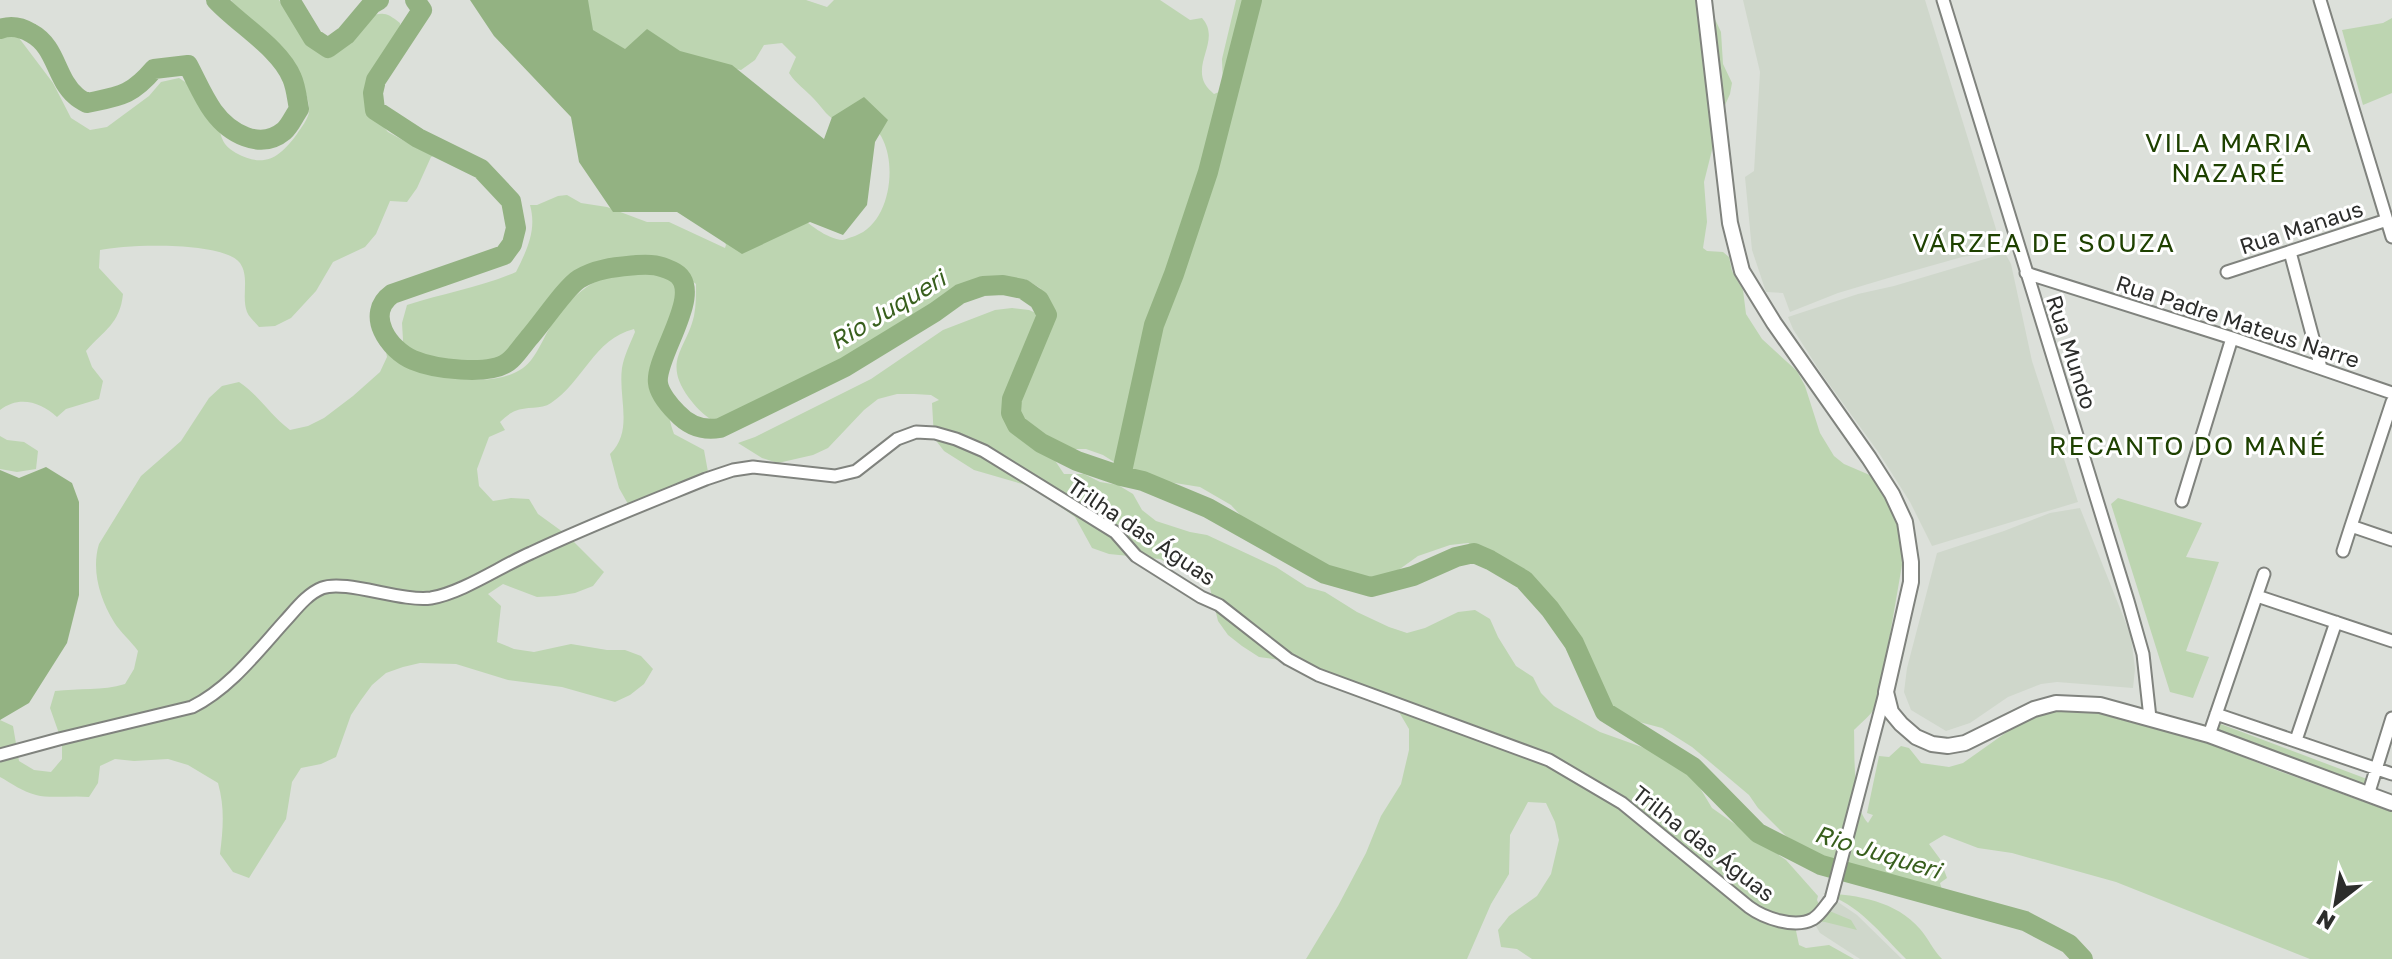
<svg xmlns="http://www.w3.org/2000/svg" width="2392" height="959" font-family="'Golos Text',sans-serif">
  <rect width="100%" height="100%" fill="#dce0da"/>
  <path fill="#cfd7cb" d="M1743,0h182l71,229 1,23 -35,5 -67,19 -57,17 -48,19 -7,-19 -17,-1 -14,-42 -7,-73 9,-6 6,-99z
    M2005,253l6,11 21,97 46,141 -146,44 -22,-44 -31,-49 -58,-80 -28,-44 -5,-12 70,-23 36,-8z
    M2080,508l51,128 4,33 -2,19 -76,-6 -16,2 -33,13 -38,26 -24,8 -35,-21 -7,-18 3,-24 30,-115 67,-22 46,-18z
    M1826,894l31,21 45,44h-42l-40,-26 -11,-19z"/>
  <path fill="#bdd5b1" d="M231,0h48c10,13 16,32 30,41 36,26 46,-31 75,-27 5,0 12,6 16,9v18l-29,47 -6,17 23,27 31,17 21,4 -9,4 -14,31 -10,14 -17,-1 -14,33 -11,13 -32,15 -17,29 -25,27 -16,8 -16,1c-4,-5 -10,-10 -12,-15 -6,-16 3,-34 -7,-49 -16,-22 -114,-19 -140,-13l-1,18 24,26c-3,30 -19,36 -37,57l6,16 11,14 -4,18 -33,10 -9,8c-16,-15 -38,-22 -57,-7v-382l16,6 37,49 18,35 19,12 17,-3 42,-31 12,-14 18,-4c4,3 11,6 15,10 6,6 20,28 23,36 6,15 4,20 19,29 29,16 44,4 61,-19 4,-6 11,-15 12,-22 1,-9 -4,-21 -7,-30 -13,-34 -51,-53 -71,-82z
    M541,0h265l21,7 7,-7h326l30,20 12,-2c19,21 -9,44 3,66 2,4 6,7 9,10l5,-2 4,-6 -1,-27 14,-59h470l15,32 2,32 9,19 -2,11 -9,20 -17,68 3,40 -4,26 4,3 16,1 6,5 3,14 11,19 3,24 16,25 35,32 8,15 15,47 14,23 10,8 28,12 17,16 12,41 1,32 -20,116c-2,27 -9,31 -28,49 1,23 -2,77 14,93l5,-8 -6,-2 12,-57 10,1 12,-11 8,2 12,15 28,4 14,-4 65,-46 34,-9 30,-2 64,16 120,48 116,42v147h-82l-194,-77 -104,-29 -34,-5 -34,-13 -15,9 11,15 7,19 -7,5 4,14 -126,-41 -32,-20 -28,-28 -9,-13 -57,-48 -30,-19 -53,-14 -13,-14 -29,-49 -16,-33 -12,-15 -38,-39 -33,-21 -18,2 -32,11 -28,20 -18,4 -17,-3 -50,-20 -62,-39 -12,-13 -31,-18 -50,-8 -17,-5 -30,-19 -17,-6h-18l-14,10 10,15h20l16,8 18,3 15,9 9,16 14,11 34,11 17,3 69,32 31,20 18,5 32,20 32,15 18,6 18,-5 33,-16 17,-2 15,9 8,18 18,29 17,11 8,16 13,13 46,26 53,19 17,3 15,9 27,45 74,52 32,36 -1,4 3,7 31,13 6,10 -32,-8 -25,-2 -5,6 4,19 7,3 23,-3 25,14h-322l-15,-10 -16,-2 -3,-17 11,-14 28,-20 14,-22 8,-34 -4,-18 -9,-19 -18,-1 -18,33 -1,39 -18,30 -24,55h-161l32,-53 28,-53 15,-37 20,-32 8,-34v-21l-10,-17 -17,-10 -102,-42 -21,-3 -17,-11 -14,-11 -10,-14 -8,-33 -13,-11 -37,-18 -51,-5 -17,-6 -17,-31 -31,-22 -15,-9 -55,-16 -30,-19 -10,-13 -2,-35 7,-3 -8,-5 -17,-1h-17l-19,5 -14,11 -36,38 -15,7 -35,8 -16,-5 -24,-15 17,-6 116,-58 72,-49 52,-20 17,-2 17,2 18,8 2,-16 -9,-14 -15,-9h-18l-17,5 -38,15 -13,13 -15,9 -30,26 -32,19 -103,40 -16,8 -9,15c-21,-6 -32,-14 -45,-31 -27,-37 -3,-48 5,-82 2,-10 2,-21 2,-32 -9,-7 -19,-17 -30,-21 -10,-3 -46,-3 -55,0 -20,8 -57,33 -68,51 -10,16 -7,38 -24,50 -16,12 -36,4 -52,-3l-13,12 3,5c22,3 47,3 66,-10 14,-10 21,-33 31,-47 28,-41 75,-66 123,-44 4,28 -5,43 -11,69 -3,11 -1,20 0,31 2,24 0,34 8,57l30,16 4,22c-22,17 -52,33 -80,32l-9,-16 -9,-34c24,-23 8,-56 12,-86 2,-12 8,-24 13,-36l-1,-3c-40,10 -51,53 -83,74 -10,7 -25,3 -36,8 -5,2 -11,7 -15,11l5,8 -16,7 -12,32 2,17 14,15 18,-3 18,1 9,15 29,21 37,37 -11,14 -18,7 -19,3 -19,1 -34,-13 -15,10 13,12 -4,36 17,7 20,3 37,-8 36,6h18l16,6 12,13 -9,15 -14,11 -15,7 -53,-15 -54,-7 -52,-16 -36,-1 -17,4 -17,6 -14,12 -11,15 -10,15 -15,42 -15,7 -20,4 -9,14 -6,37 -37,59 -16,-6 -13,-18c3,-25 5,-46 -2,-71l-30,-18 -20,-6 -34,2 -19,-2 -15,7 -2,17 -9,14c-17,-2 -38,2 -53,-2 -13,-3 -25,-12 -36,-18v-57l13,6 6,35 15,9 17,2 11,-13v-17l-12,-34 5,-17c24,-3 47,0 70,-7l9,-15 4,-18c-7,-10 -18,-19 -24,-29 -14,-23 -23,-52 -15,-78l42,-68 40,-35 28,-43 13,-12 17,-4c20,13 31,33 51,48l18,-4 16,-8 29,-22 27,-24 7,-15 -1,-5 18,5 -2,-34 5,-18c37,-12 74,-18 109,-33 11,-22 21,-42 14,-67h7l21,-9 9,-1 14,8 26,4 40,15h22l56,26 1,-3 -7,-18 77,-14c12,10 30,26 47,27 1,0 11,-4 12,-4 34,-12 42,-67 28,-96 -8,-20 -26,-12 -42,-17 -13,-4 -18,-15 -27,-24 -9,-10 -17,-14 -25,-26l7,-16 -14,-14 -18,2 -9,15 -14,10 -35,-7 -62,9z
    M2392,18v75l-29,12 -21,-75 41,-7z
    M0,436l7,4 17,2 14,9 -2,18 -19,3 -17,-3z
    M2118,498l84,25 -16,34 33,5 -33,89 23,6 -16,41 -23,-6 -59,-188z
    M2218,723l149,56 -6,8 -146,-54z
    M1823,893c35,2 73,8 97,36 8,9 13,21 22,30h-36c-26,-26 -47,-55 -83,-66z"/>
  <path fill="#93b282" d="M470,0h118l5,30 32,19 22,-20 33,22 52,14 92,74 8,-22 32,-20 24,23 -13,22 -8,63 -24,30 -33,-13 -68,32 -65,-42h-64l-34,-50 -8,-45 -77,-81z
    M46,467l26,16 7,19v93l-12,48 -38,60 -29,17v-250l19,8z"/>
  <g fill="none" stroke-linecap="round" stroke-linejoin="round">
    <path stroke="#93b282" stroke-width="20" d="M290,0l23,38 15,10 18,-13 26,-31 7,-4
      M415,0l7,10 -46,70 -3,13 2,17 43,28 63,31 30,32 5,27 -4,16 -8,11 -112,39c-28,20 -3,56 21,66 21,9 76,16 95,2 7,-5 14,-16 20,-23 12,-13 38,-52 51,-60 18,-11 38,-12 58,-14 15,-1 22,0 35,6 37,17 -18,85 -14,112 1,10 12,23 19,30 12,13 26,18 43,15l125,-61 90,-55 25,-18 23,-8 20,-1 20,4 16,11 8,15 -35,84 -1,14 6,12 24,18 36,18 44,15 22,5 65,27 117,66 46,13 42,-11 43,-19 18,-4 16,7 34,20 26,29 24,34 31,69 88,55 65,66 63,32 204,56 44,23 14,15
      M0,29c11,-4 21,-2 31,4 26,14 24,45 45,63 3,3 7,5 11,7 33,-7 44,-7 67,-34l34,-4c8,15 15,32 25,46 16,22 47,40 71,20 6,-5 10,-15 15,-22 -2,-10 -3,-22 -7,-31 -12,-30 -54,-54 -76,-78
      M1121,476l33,-151 20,-51 34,-102 44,-172"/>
    <g stroke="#80837e" stroke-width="15">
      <path id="minor" d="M1943,0l185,601 15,53 7,64
        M2320,0l72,237
        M2290,252l31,116
        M2227,272l160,-52
        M2026,273l206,65 160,55
        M2392,402l-41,124 41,14
        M2182,501l50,-163
        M2343,551l8,-25
        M2257,596l135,45
        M2216,714l176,60
        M2209,735l55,-161
        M2296,740l40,-118
        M0,755l59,-16 133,-32c38,-19 65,-55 93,-86 11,-12 22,-27 37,-33 23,-9 79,14 109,10 31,-5 70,-32 100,-45 57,-27 116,-50 175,-74l27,-9 20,-3 82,9 21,-5 41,-32 19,-7 19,1 21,6 28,12 131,81 21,24 65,41 18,8 69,54 30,16 231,85 73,43 127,104c15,11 46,22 64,12 8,-5 12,-13 18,-20l54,-206
        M2368,795l24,-77"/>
    </g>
    <g stroke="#80837e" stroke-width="18">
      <path id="tertiary" d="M1704,0l26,223 12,48 32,52 95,135 23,36 13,28 6,40v20l-25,110 5,20 10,12 15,13 16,7 16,2 17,-3 69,-34 22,-6 44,2 109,30 183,68"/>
    </g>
    <use href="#minor" stroke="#fff" stroke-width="11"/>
    <use href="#tertiary" stroke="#fff" stroke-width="14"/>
  </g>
  <g text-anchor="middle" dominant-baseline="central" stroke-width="6" stroke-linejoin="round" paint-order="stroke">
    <g font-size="22" fill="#2c2d2b" stroke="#fff">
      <text transform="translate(2301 227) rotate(-18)">Rua Manaus</text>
      <text transform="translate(2238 321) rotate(18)">Rua Padre Mateus Narre</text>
      <text transform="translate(2072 352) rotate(72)">Rua Mundo</text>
      <text transform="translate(1142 531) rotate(34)">Trilha das Águas</text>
      <text transform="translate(1704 843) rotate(38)">Trilha das Águas</text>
    </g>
    <g font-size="24" font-style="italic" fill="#385f1d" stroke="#fff">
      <text transform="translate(887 309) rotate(-31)">Rio Juqueri</text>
      <text transform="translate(1878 851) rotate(17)">Rio Juqueri</text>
    </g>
    <g font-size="26" letter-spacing="2" fill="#1e4100" stroke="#fff">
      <text x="2229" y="142">VILA MARIA<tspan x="2229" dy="30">NAZARÉ</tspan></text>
      <text x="2044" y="242">VÁRZEA DE SOUZA</text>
      <text x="2188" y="445">RECANTO DO MANÉ</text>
    </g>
  </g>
  <g transform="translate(2336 903) rotate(211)" stroke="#ffffff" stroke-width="6" paint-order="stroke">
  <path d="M0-6L14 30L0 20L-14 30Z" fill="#2c2d2b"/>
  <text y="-12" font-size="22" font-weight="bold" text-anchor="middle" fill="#2c2d2b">N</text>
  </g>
</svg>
